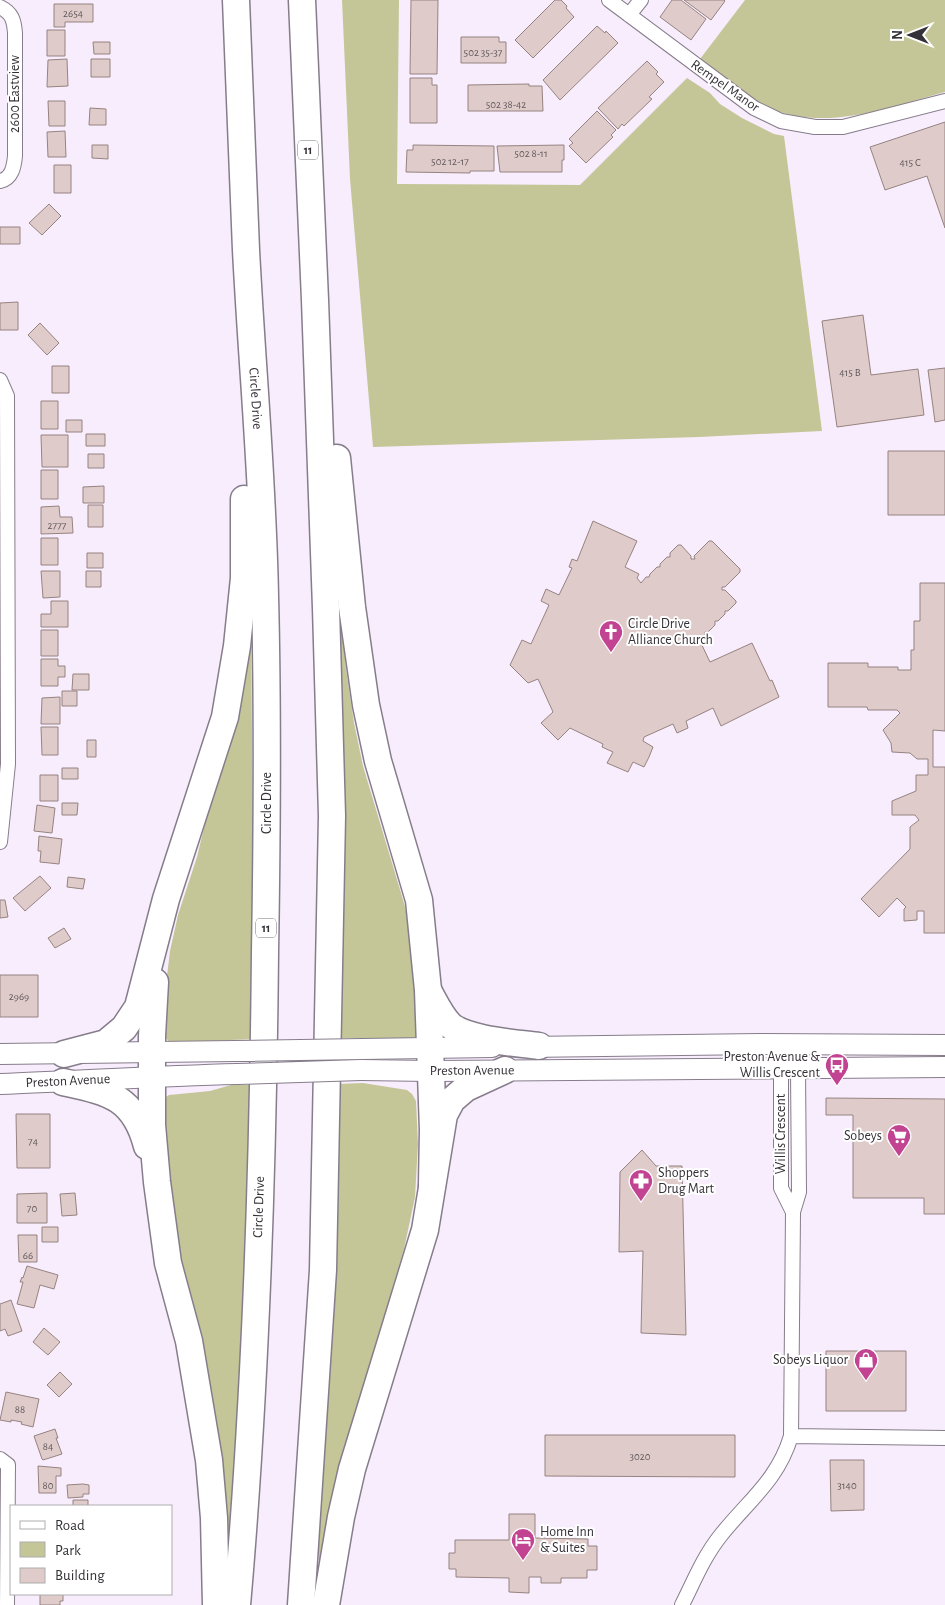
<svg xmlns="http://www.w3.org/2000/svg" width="945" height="1605" font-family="'Alegreya Sans',sans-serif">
  <rect width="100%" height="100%" fill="#f8edfd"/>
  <path fill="#c4c697" d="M342,0h57l-2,184 183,1 107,-107 23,15 10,11 22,14 32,16 10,2 38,295 -123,6 -326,10 -23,-268z
    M745,0h200v92c-62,17 -129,44 -190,9 -19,-11 -37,-28 -55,-42z
    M337,576l9,93 8,54 9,43 41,137 11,45 2,88 -8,5 -7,2 -39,-5h-25z
    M251,632l4,407 -24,1 -53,6 -9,-4 -3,-4 1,-62 3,-25 8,-36 19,-58z
    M363,1083l44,7 5,4 4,7 2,43 -3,53 -11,52 -71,243 -12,69 -2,-1 -3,-26 22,-450z
    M231,1085h23l-22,502 -65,-379 -3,-110 5,-3 41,-4z"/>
  <path fill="#dfcbc9" stroke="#968381" d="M411,0h27l-1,74h-27z
    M555,0h6l6,6 -1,2 8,9 -41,41 -18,-18z
    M672,0h9l25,19 -15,21 -31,-23z
    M684,0h40l1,1 -14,19z
    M54,4h39v18h-28v5h-11z
    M597,26l8,7 1,-2 12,12 -58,57 -17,-20z
    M47,30h18v26h-18z
    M461,37h38v5h7v21h-45z
    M93,42h17v12h-16z
    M67,59l1,27 -21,1 1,-27z
    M91,59h19v18h-19z
    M647,61l11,11 -2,2 8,8 -15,15 3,2 -28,27 -2,-2 -4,5 -20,-21z
    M410,78h22v7h5v38h-27z
    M529,84v2h13l1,25h-75v-26z
    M48,101h17v25h-16z
    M90,108l16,1v16h-17z
    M597,111l19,19 -5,5 2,2 -27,26 -17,-17 4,-3 -4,-4z
    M945,122v106l-18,-52 -42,14 -15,-43z
    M65,131l1,26h-18l-1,-25z
    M92,145h16v14l-16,-1z
    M413,145l81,1v25h-24v2l-64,-1 1,-22h6z
    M564,145v15h-2v12h-62l-3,-26z
    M54,165h17v28h-17z
    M49,204l12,12 -19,19 -13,-12z
    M0,227h20v17h-20z
    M18,302v28h-18v-27z
    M863,315l8,60 47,-6 6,46 -87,12 -15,-106z
    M40,323l19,20 -12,12 -19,-20z
    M52,366h17v27h-17z
    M945,368v52l-10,2 -7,-52z
    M41,401h17v28h-17z
    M66,420h16v12h-16z
    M86,434h19v12h-19z
    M41,435h27v32h-26z
    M888,451h57v64h-57z
    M88,454h16v14h-16z
    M41,470h17v29h-17z
    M104,486v17h-21v-16z
    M88,505h15v22h-15z
    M59,506l1,11h12l1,16 -32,1v-27z
    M593,521l44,20 -12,26 14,7 -2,4 4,5 5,-6h3l1,-3 7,-7h3v-3l7,-7h3v-4l8,-8h3l10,11v3h4l-1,-3 15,-15h3l28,28v3l-15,15h-3v3h3l11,11v2l-8,8h-3v3l-7,7h-3v4l-7,7h-3v3l-6,4 11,23 42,-19 18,38 2,-1 7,17 -58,29 -8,-18 -27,13 2,7 -11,5 -4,-9 -29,13 -1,4 10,6 -4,10 -5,10 -11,-5 -5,10 -21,-9 6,-11 -11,-5 1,-3 -33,-16 -12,12 -17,-17 12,-11 -15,-33 -10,4 -18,-18 12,-25 9,4 18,-39 -8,-4 5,-12 13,6 13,-27 -3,-1 3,-8 5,2z
    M41,538h17v27h-17z
    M87,553h16v15h-16z
    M41,571h19v26l-17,1z
    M86,571h15v16h-15z
    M920,583h25v148l-12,-1v37h12v166h-21v-22h-7v9l-13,1v-12l2,-2 -9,-9 -18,19 -18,-18 49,-50v-22l9,-7 -4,-5h-23v-14l24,-10v-16h12v-16h-11l-7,-6 -18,-1 -1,-9 -8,-13 17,-17 -3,-3h-29l-1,-3h-39v-44h40v4h30v3h13v-20h3v-29h6z
    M51,601h17v26h-27v-13h10z
    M41,630h17v26h-17z
    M41,659h17v7h7v11h-7v9h-17z
    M73,674h16v16h-17z
    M62,691h15v15h-15z
    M60,697v27h-19l1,-26z
    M41,727h17v28h-16z
    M87,740h9v17h-9z
    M62,768h16v11h-16z
    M40,775h18v26h-18z
    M62,803h16l-1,12h-15z
    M37,805l18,3 -3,25 -18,-2z
    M39,836l23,3 -3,25 -19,-2 1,-11h-3z
    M40,876l11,12 -26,23 -12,-13z
    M68,877l17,2 -2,10 -16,-2z
    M0,900h5l3,17 -8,1z
    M64,928l7,11 -16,9 -7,-10z
    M0,975h38v42h-38z
    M826,1098l119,1v115h-21v-16h-71v-83h-27z
    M16,1114h34v54h-33z
    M642,1150l14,16h26l4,169 -45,-2 2,-82 -24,1 1,-80z
    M47,1193v30h-30v-29z
    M75,1193l2,22 -15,1 -2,-22z
    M42,1227h16v15h-16z
    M18,1235h19v27h-18z
    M27,1266l31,9 -4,14 -14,-4 -6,23 -17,-4 6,-22h-3l2,-5 1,1z
    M11,1300l11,31 -14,5 -3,-7 -5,2v-27z
    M44,1328l16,14 -12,13 -15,-13z
    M826,1351h80v60h-80z
    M60,1372l12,12 -13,13 -12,-12z
    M6,1392l33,7 -6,28 -12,-3 1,-2 -11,-2v2l-11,-2z
    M55,1429l3,9h-2l6,16 -19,6 -1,-1 -8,-23z
    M545,1435h190v42l-190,-1z
    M830,1460h34v50l-33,1z
    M38,1466l23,2v8h-5v17h-17z
    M83,1484l6,1v9h-6v3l-15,1 -1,-13z
    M73,1500h15v6h-15z
    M509,1514h26v24l53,1v7h9v24h-10v8h-26v5h-20v-6h-12v16l-20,-1v-14l-53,-1v-8h-7v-16h6v-13h54z
    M40,1594h23v7h-3v4h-20z"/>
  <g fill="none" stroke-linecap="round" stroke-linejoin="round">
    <g stroke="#867d8b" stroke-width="16">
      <path id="minor" d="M609,0l145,108 27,13 34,6h28l102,-26
        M0,7c12,6 14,13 15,26v123c-1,10 -3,23 -15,25
        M629,15l12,-15
        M0,380l7,16 1,368 -8,78
        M783,1060l-2,9v119l12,24
        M791,1436l154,2
        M0,1459l8,6 -1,140
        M682,1605c12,-24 22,-49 39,-70 27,-34 57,-55 70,-99l2,-224 6,-20 -1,-123 -12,-24"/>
    </g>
    <g stroke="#867d8b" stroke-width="22">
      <g id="secondary">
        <path d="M526,1047l234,-3 185,1"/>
        <path d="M362,1049l130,-2"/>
        <path d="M0,1054l235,-3"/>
        <path id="s1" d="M361,1070l69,1 515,-4"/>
        <path id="s2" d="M0,1084c79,-3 158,-8 237,-10"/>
      </g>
    </g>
    <g stroke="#867d8b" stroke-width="29">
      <g id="motorway">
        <path id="s3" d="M236,0c4,83 6,167 10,250 6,116 17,231 19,347 3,118 2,237 0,355 -2,218 -9,436 -28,653"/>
        <path d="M337,458l15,149 14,98 12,56 41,139 9,90 5,140 -1,55"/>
        <path d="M155,982l-3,54v89l5,57 11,81 21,78 20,119 5,58 2,87"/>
        <path d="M429,992c6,11 12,24 21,33 17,15 67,18 89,21"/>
        <path d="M64,1054l42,-11 18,-15 14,-21 28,-108 59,-182 12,-71 7,-68v-79"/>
        <path d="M63,1082c45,10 71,14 84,64"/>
        <path d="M301,1605l22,-335 9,-454 -6,-208 -11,-308 -13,-300"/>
        <path d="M326,1605l15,-88 11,-48 73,-239 19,-115 8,-15 14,-12 39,-18"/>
      </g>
    </g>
    <use href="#minor" stroke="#fff" stroke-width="14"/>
    <use href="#secondary" stroke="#fff" stroke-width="20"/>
    <use href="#motorway" stroke="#fff" stroke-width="26"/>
    <g stroke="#867d8b" stroke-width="22" stroke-linecap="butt">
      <path id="secondary-bridge" d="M235,1051l127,-2
        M237,1074l124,-4"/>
    </g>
    <use href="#secondary-bridge" stroke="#fff" stroke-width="20"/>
  </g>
  <defs>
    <g id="church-pin" transform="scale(1.25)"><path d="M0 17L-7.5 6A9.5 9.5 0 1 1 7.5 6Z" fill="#c14391" stroke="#fff"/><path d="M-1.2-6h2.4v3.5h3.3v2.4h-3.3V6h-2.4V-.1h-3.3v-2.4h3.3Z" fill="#fff"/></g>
    <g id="bus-pin" transform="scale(1.25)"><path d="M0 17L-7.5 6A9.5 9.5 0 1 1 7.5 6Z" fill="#c14391" stroke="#fff"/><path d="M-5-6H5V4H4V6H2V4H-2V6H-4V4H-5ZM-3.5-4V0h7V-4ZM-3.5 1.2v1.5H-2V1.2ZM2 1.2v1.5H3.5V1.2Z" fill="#fff"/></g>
    <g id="supermarket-pin" transform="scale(1.25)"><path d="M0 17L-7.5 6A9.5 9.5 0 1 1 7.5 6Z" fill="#c14391" stroke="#fff"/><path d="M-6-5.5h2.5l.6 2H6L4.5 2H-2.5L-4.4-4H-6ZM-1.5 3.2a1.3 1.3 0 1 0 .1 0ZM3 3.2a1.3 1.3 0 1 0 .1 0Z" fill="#fff"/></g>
    <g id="pharmacy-pin" transform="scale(1.25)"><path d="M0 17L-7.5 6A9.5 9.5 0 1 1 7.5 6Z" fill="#c14391" stroke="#fff"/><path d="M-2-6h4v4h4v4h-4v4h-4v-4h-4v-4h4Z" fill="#fff"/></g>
    <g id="shop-pin" transform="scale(1.25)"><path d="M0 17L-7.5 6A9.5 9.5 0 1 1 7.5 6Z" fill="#c14391" stroke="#fff"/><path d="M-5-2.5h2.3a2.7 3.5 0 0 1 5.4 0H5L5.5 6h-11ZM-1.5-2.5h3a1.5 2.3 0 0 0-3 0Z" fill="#fff"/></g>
    <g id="hotel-pin" transform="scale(1.25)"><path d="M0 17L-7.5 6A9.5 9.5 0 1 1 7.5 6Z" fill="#c14391" stroke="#fff"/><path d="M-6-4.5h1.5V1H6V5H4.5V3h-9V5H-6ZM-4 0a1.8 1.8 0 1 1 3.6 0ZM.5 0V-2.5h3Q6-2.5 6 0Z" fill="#fff"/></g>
  </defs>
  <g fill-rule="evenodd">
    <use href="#church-pin" x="611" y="632"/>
    <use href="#bus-pin" x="837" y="1065"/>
    <use href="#supermarket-pin" x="899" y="1136"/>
    <use href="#pharmacy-pin" x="641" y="1181"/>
    <use href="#shop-pin" x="866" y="1360"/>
    <use href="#hotel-pin" x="523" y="1540"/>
  </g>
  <g text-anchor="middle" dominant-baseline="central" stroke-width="4" stroke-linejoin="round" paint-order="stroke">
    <g font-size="11" fill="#60585c">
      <text x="73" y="13">2654</text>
      <text x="483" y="52">502 35-37</text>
      <text x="506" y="104">502 38-42</text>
      <text x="531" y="153">502 8-11</text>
      <text x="450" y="161">502 12-17</text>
      <text x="910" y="162">415 C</text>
      <text x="850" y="372">415 B</text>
      <text x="57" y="525">2777</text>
      <text x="19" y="996">2969</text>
      <text x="33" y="1141">74</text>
      <text x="32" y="1208">70</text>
      <text x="28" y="1255">66</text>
      <text x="20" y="1409">88</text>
      <text x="48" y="1446">84</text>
      <text x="640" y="1456">3020</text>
      <text x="48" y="1485">80</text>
      <text x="847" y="1485">3140</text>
    </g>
    <g fill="#fff" stroke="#726f73" stroke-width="1">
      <rect x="298" y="140.5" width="20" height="19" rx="4"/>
      <rect x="256" y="918.5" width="20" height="19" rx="4"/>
    </g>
    <g font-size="12" font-weight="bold" fill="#353137">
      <text x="308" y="150">11</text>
      <text x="266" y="928">11</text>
    </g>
    <g font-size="14" fill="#353137" stroke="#fff">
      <text transform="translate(725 86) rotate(35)">Rempel Manor</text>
      <text transform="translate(15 94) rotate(-90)">2600 Eastview</text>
      <text stroke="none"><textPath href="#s3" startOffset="399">Circle Drive</textPath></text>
      <text transform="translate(267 803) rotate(-90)">Circle Drive</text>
      <text stroke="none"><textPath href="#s1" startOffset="111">Preston Avenue</textPath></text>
      <text stroke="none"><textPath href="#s2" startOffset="68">Preston Avenue</textPath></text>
      <text transform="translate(781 1134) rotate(-90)">Willis Crescent</text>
      <text transform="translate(259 1207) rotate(-88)">Circle Drive</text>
    </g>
    <g font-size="14" fill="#353137" stroke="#fff" text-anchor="start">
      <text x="628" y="624">Circle Drive<tspan x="628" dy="16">Alliance Church</tspan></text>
      <text x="820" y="1057" text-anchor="end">Preston Avenue &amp;<tspan x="820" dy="16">Willis Crescent</tspan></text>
      <text x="882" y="1136" text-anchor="end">Sobeys</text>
      <text x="658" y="1173">Shoppers<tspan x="658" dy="16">Drug Mart</tspan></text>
      <text x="848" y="1360" text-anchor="end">Sobeys Liquor</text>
      <text x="540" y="1532">Home Inn<tspan x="540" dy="16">&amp; Suites</tspan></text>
    </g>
  </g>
  <rect x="10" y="1505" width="162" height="90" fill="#ffffff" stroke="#aeadaf"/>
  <rect x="20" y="1521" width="25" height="8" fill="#ffffff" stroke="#aeadaf"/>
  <text x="55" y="1530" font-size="15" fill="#353137">Road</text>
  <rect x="20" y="1542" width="25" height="15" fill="#c4c697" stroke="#aeadaf"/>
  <text x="55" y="1555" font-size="15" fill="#353137">Park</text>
  <rect x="20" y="1568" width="25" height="15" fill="#dfcbc9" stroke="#aeadaf"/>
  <text x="55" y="1580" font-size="15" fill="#353137">Building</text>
  <g transform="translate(910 35) rotate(270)" stroke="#ffffff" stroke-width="4" paint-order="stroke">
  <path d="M0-4L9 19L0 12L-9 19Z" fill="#353137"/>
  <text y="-8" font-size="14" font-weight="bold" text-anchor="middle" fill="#353137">N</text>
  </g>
</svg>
